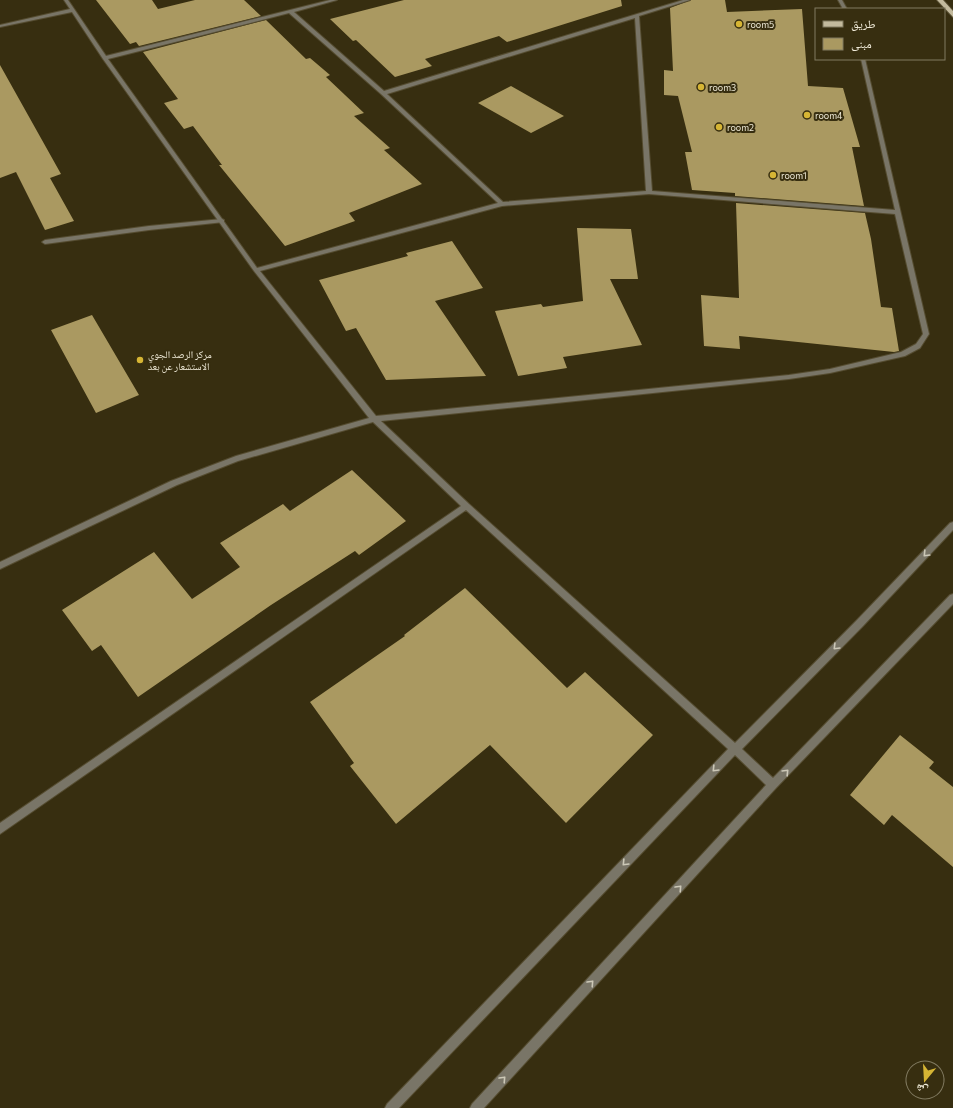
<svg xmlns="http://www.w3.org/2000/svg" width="953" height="1108" font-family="Commissioner,'Noto Naskh Arabic',sans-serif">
  <rect width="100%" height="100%" fill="#372e10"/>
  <path fill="#aa9961" d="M96,0h56l6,9 37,-9h49l17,16 -122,30 -3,-4 -6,2z
    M404,0h217l1,6 -115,36 -8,-6 -74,23 7,7 -37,11 -39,-37 -3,1 -23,-22z
    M691,0h34l2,12 75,-3 6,77 35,2 17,59h-8l12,59 -129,-10v-3l-43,-3 -7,-38h7l-14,-56 -14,-1v-25l9,1 -3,-63z
    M266,20l40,39 4,-1 20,17 -4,2 38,36 -10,3 36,32 -6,2 38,34 -73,29 6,8 -70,25 -66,-81h3l-29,-39 -9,3 -20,-26 14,-4 -35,-47z
    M0,65l61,109 -11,4 24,43 -29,9 -29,-58 -16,6z
    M511,86l53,30 -33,17 -53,-30z
    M736,203l129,10 6,26 10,68 11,1 7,43 -5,1 -155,-16 1,13 -36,-3 -3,-51 38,3z
    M577,228l54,1 7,50h-28l32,66 -79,12 4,11 -49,8 -23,-65 46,-7 2,3 40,-6z
    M452,241l31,47 -48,13 51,75 -100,4 -30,-52 -10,3 -27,-51 89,-24 -2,-3z
    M92,315l47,80 -43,18 -45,-83z
    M352,470l54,51 -47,34 -4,-4 -84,54 -133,92 -37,-52 -9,6 -30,-41 92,-58 38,47 48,-32 -20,-24 63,-39 7,7z
    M465,588l102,100 18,-16 68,63 -87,88 -76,-78 -94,79 -46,-58 4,-3 -44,-61 95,-66 -1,-1z
    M900,735l34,27 -5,6 24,19v80l-61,-52 -8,10 -34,-30z"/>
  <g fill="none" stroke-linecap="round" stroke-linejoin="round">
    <g stroke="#554c30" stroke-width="2">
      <path id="lane" d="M222,219l2,1v2l-75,8 -104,14 -3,-2 3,-2 104,-14z"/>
    </g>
    <g stroke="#554c30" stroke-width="2">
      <path id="street" d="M64,0h4l38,56 224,-56h7l-43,12 90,79 299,-91h7l-51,16 13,175 243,19 -34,-151h4l64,275 -9,14 -15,8 -75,17 -41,6 -408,42 88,83 266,239 122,-123 93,-97 3,-1v8l-90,96 -121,123 31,29 177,-183 3,-1v10l-177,184 -292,320h-14l2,-4 294,-319 -31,-30 -336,353h-14l2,-4 341,-355 -262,-239 -466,324v-11l461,-317 -88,-84 -135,39 -61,24 -177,84v-7l171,-81 65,-25 133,-38 -115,-147 -151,-212 -31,-47 -72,15v-2l70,-16zM289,13l92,81 117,109 -241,65 -149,-209zM635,18l11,173 -143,11 -116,-108zM649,194l246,20 28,120 -7,10 -15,8 -71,17 -41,6 -413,41 -116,-145 242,-65z
        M838,0h4l5,9h-4z"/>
    </g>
    <g stroke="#554c30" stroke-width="2">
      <path id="primary" d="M937,0h6l10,11v6z"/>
    </g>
    <use href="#lane" fill="#797567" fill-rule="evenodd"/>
    <use href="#street" fill="#797567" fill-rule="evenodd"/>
    <use href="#primary" fill="#c3ba9d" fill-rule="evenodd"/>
  </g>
  <defs><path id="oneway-chevron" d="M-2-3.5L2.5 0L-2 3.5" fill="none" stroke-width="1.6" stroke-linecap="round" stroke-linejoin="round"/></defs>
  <g stroke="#ccc8b7">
    <use href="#oneway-chevron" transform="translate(926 554) rotate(134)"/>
    <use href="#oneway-chevron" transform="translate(836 647) rotate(135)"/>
    <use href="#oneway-chevron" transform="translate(715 769) rotate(134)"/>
    <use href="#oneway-chevron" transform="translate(786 772) rotate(-46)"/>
    <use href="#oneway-chevron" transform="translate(625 863) rotate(134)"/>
    <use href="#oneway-chevron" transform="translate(679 888) rotate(-47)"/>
    <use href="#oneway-chevron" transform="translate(591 983) rotate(-47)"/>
    <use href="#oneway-chevron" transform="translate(503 1079) rotate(-47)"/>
  </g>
  <g fill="#d6b534" stroke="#372e10" stroke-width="1.5">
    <circle cx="739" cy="24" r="4"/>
    <circle cx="701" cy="87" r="4"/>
    <circle cx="807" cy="115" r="4"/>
    <circle cx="719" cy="127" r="4"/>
    <circle cx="773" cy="175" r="4"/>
    <circle cx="140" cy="360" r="4"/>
  </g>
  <g text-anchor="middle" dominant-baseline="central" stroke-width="4" stroke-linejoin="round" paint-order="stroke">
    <g font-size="9" fill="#f0ebd9" stroke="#372e10" text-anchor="start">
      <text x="747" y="24">room5</text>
      <text x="709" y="87">room3</text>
      <text x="815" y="115">room4</text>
      <text x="727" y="127">room2</text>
      <text x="781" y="175">room1</text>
    </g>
    <g font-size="10" fill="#f0ebd9" stroke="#372e10" text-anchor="start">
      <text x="148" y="354">مركز الرصد الجوي<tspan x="148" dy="12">الاستشعار عن بعد</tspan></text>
    </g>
  </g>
  <rect x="815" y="8" width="130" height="52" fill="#372e10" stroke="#817a60"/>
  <rect x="823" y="21" width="20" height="6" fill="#c3ba9d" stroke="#817a60"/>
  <text x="851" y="28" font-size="12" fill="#f0ebd9">طريق</text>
  <rect x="823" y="38" width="20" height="12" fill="#aa9961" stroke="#817a60"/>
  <text x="851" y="48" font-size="12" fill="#f0ebd9">مبنى</text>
  <g transform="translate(925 1080) rotate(198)"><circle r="19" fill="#372e10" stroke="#817a60"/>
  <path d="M0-3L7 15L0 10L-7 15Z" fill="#d6b534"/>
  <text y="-6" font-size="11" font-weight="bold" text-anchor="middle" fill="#f0ebd9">ش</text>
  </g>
</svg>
